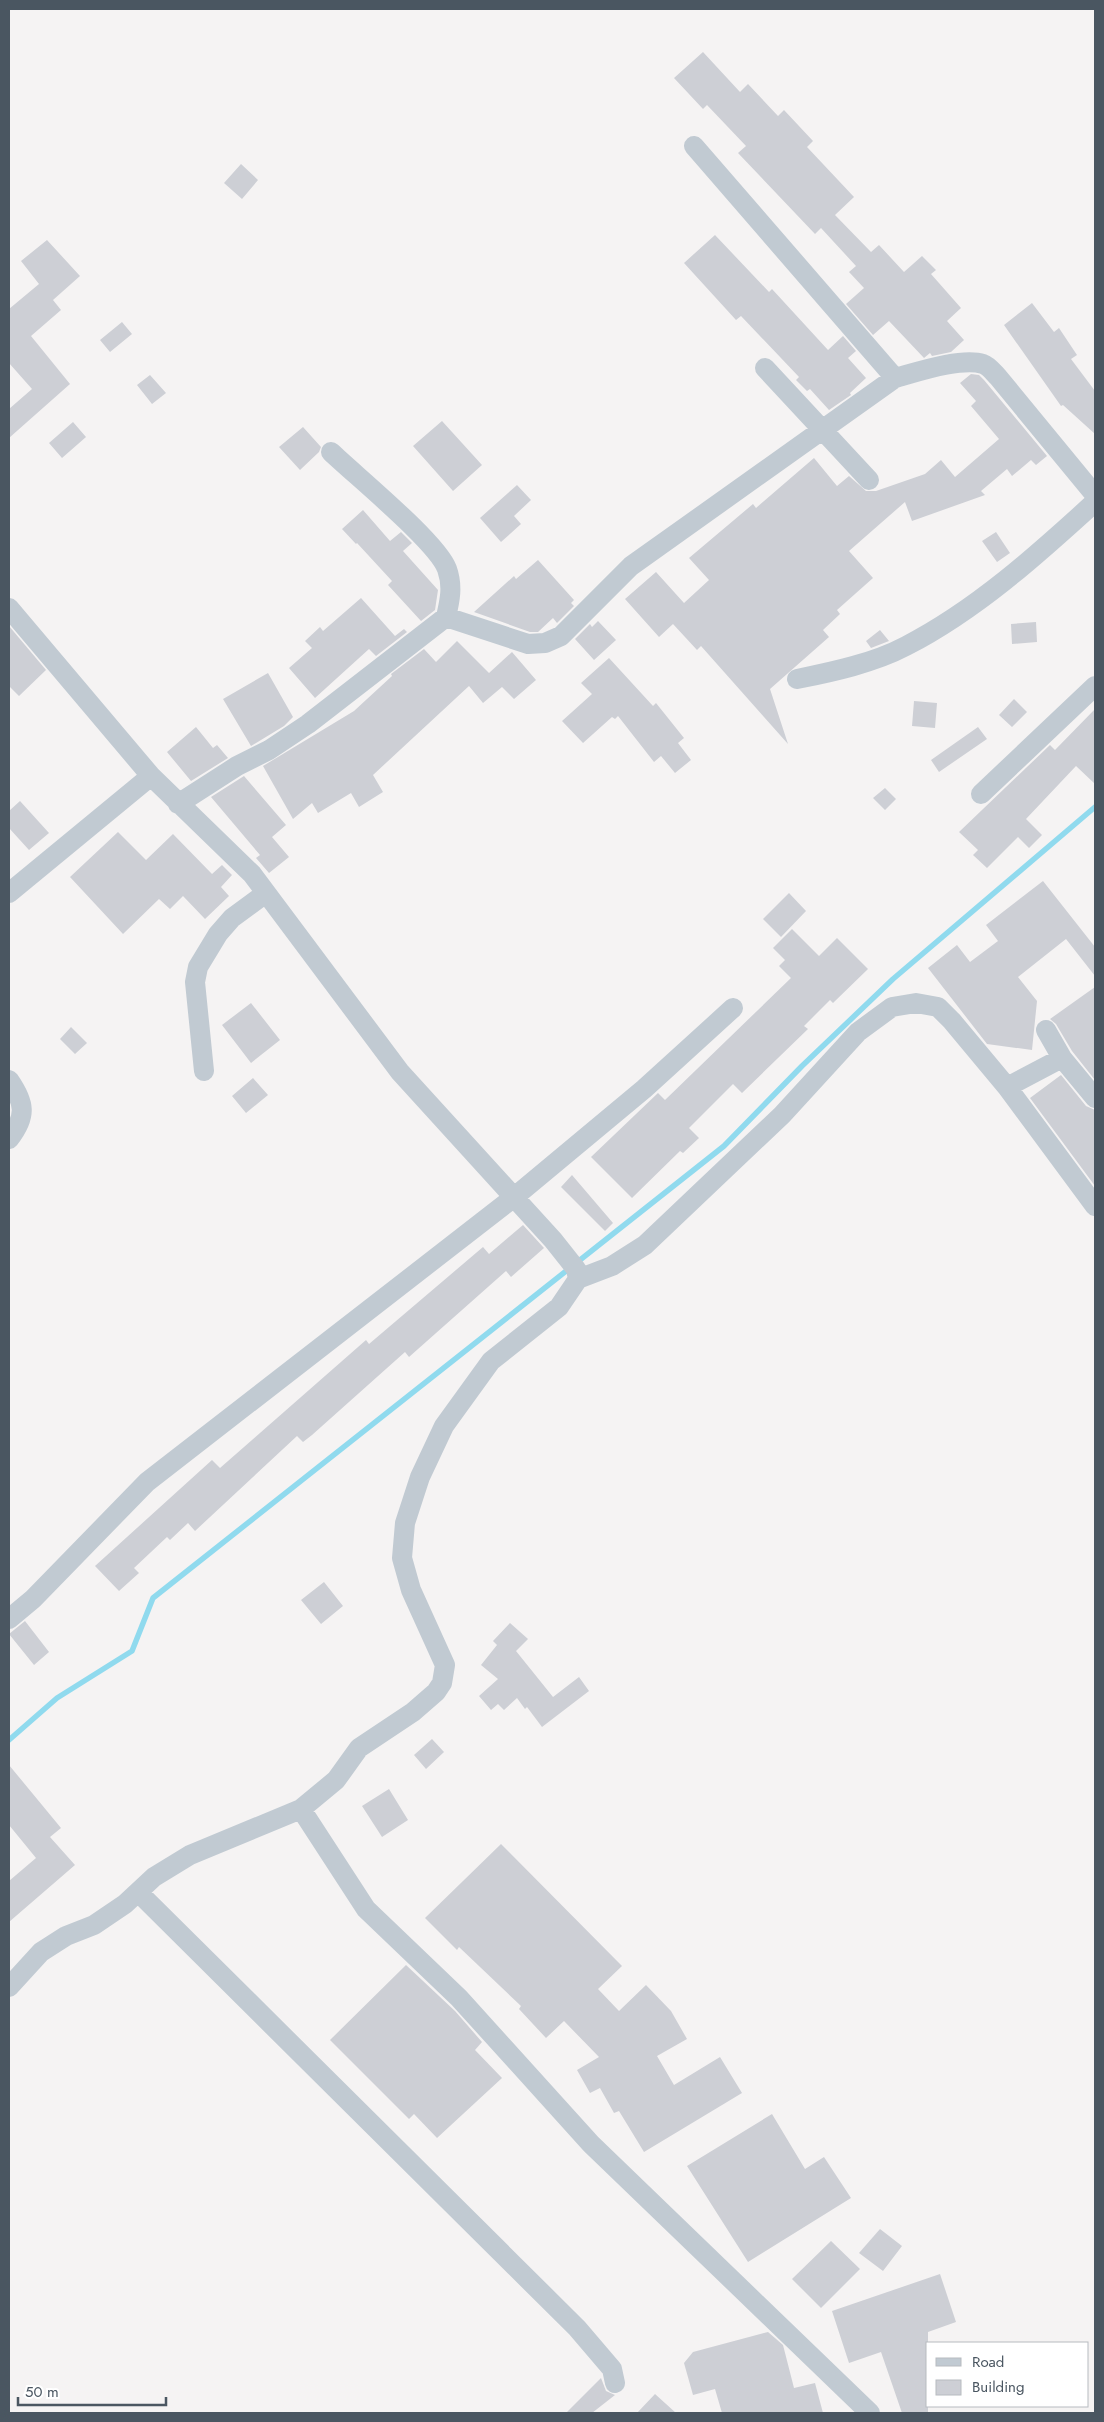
<svg xmlns="http://www.w3.org/2000/svg" width="1104" height="2422" font-family="Jost,sans-serif">
  <rect width="100%" height="100%" fill="#f5f3f3"/>
  <g fill="none" stroke-linecap="round" stroke-linejoin="round">
    <path stroke="#90daee" stroke-width="5.5" d="M9,1740l48,-42 75,-47 21,-53 571,-452 78,-80 91,-87 202,-172"/>
  </g>
  <path fill="#cdcfd5" d="M703,52l37,40 8,-8 30,32 6,-6 29,31 -6,6 47,50 -19,18 36,37 8,-7 25,27 18,-16 14,14 -5,4 30,34 -14,13 17,19 -13,12 -19,4 -2,-3 -6,5 -35,-37 -16,14 -27,-31 18,-16 -15,-16 7,-6 -35,-38 -6,6 -77,-81 8,-7 -39,-41 -4,4 -29,-31z
    M241,164l17,16 -16,19 -18,-16z
    M715,235l54,57 3,-3 56,61 15,-14 13,15 -8,7 18,20 -16,15 1,2 -22,15 -19,-21 -3,2 -11,-11 3,-3 -58,-61 -5,4 -52,-57z
    M47,240l33,36 -27,24 8,10 -30,26 39,48 -61,54v-29l23,-20 -23,-26v-54l30,-25 -18,-23z
    M1032,303l22,29 5,-4 18,27 -6,4 24,32v43l-32,-29 -2,1 -57,-81z
    M122,322l10,12 -22,18 -10,-12z
    M971,374l8,1 5,5 63,76 -11,9 -5,-5 -19,16 -5,-7 -26,22 4,4 -73,26 -7,-19 -56,49 24,27 -36,32 3,4 -17,16 6,7 -59,52 18,55 -87,-98 -4,4 -24,-26 -14,13 -34,-38 31,-27 28,31 25,-23 -20,-22 64,-54 3,4 58,-50 23,28 12,-10 17,15h10l49,-17 16,-14 14,17 44,-38 -28,-33 5,-5 -16,-18z
    M150,375l16,18 -14,11 -15,-19z
    M442,421l40,44 -29,26 -40,-45z
    M73,422l13,15 -24,21 -13,-15z
    M303,427l18,20 -2,5 -19,18 -21,-23z
    M517,485l14,15 -17,16 7,8 -20,18 -21,-24z
    M363,510l27,31 11,-9 11,11 -9,8 35,39 -3,20 -14,11 -33,-36 4,-4 -35,-38 -1,1 -14,-15z
    M996,532l14,21 -13,9 -15,-21z
    M538,560l36,40 -3,3 3,3 -17,17 -4,-5 -15,14h-8l-56,-20 40,-36 2,3z
    M361,598l34,38 9,-7 3,3 -31,24 -7,-7 -54,49 -26,-30 23,-20 -7,-7 15,-14 3,4z
    M598,621l18,19 -22,20 -19,-21 15,-15 2,3z
    M1036,622l1,20 -25,2 -1,-20z
    M9,626l37,44 -27,26 -10,-10z
    M880,630l9,11 -18,7 -5,-7z
    M457,641l32,32 23,-21 24,28 -22,19 -12,-12 -19,16 -14,-17 -96,89 10,17 -24,15 -8,-14 -33,20 -6,-10 -19,16 -30,-53 91,-55 38,-35 -1,-2 33,-25 12,13z
    M609,658l44,48 3,-3 28,35 -6,5 13,17 -16,13 -14,-17 -7,6 -36,-46 -3,3 -3,-2 -29,26 -21,-22 30,-27 -11,-11z
    M268,673l25,44 -9,9 -33,20 -28,-47z
    M1014,699l13,13 -15,15 -13,-12z
    M914,701l23,2 -2,25 -23,-2z
    M1095,709v75l-19,-18 -50,53 16,16 -13,13 -11,-11 -31,31 -14,-13 5,-5 -19,-18 91,-87 5,5z
    M196,727l17,21 4,-3 11,13 -37,23 -24,-29z
    M978,727l9,12 -48,33 -8,-12z
    M244,776l42,49 -14,12 17,20 -20,16 -13,-15 4,-3 -49,-58z
    M885,788l11,11 -11,11 -12,-12z
    M20,801l29,32 -20,17 -20,-22v-17z
    M118,832l28,28 27,-26 39,40 10,-9 10,10 -11,12 8,9 -24,23 -22,-23 -13,13 -11,-10 -36,35 -53,-57z
    M1043,881l52,66v29l-29,-37 -48,38 19,24 -5,49 -45,-6 -59,-76 29,-23 13,17 28,-21 -12,-16z
    M789,893l17,18 -25,26 -18,-18z
    M792,929l27,27 18,-18 31,31 -35,34 -3,-3 -26,26 4,3 -66,64 -9,-9 -44,44 10,10 -16,15 -3,-2 -48,47 -41,-41 67,-64 7,7 126,-122 -12,-12 6,-6 -12,-12z
    M1095,987v93l-23,-29 -16,-27 -6,-5z
    M251,1003l29,37 -29,23 -29,-38z
    M71,1027l16,16 -12,11 -15,-15z
    M1061,1075l25,31 9,4v76l-65,-88z
    M253,1078l15,17 -22,18 -14,-17z
    M572,1175l41,48 -8,8 -44,-44z
    M523,1225l21,23 -33,29 -5,-6 -97,86 -4,-5 -93,83 -9,7 -6,-6 -102,95 -7,-8 -18,17 -3,-3 -33,31 5,5 -20,18 -24,-25 117,-106 8,8 146,-128 3,4 114,-97 6,7z
    M324,1582l19,24 -22,18 -20,-24z
    M25,1621l24,31 -15,13 -25,-31z
    M510,1623l18,16 -12,12 37,46 26,-20 10,14 -47,36 -15,-20 -2,2 -8,-11 -13,12 -6,-6 -7,6 -12,-14 19,-17 -17,-14 16,-20 -4,-4z
    M432,1739l12,13 -18,17 -12,-14z
    M9,1765l52,63 -11,9 25,28 -66,57v-41l27,-23 -27,-33z
    M389,1789l19,31 -26,17 -20,-31z
    M501,1844l121,122 -24,23 21,22 27,-26 25,26 16,28 -30,17 17,29 46,-28 22,36 -98,59 -25,-41 -5,2 -14,-25 -10,5 -13,-23 22,-13 -35,-36 -18,17 -27,-29 2,-3 -62,-59 -2,3 -32,-32z
    M406,1965l49,46 27,31 -7,8 27,28 -65,60 -23,-24 -5,5 -79,-79z
    M772,2114l33,55 19,-12 27,41 -103,64 -61,-96z
    M880,2229l22,17 -19,25 -24,-18z
    M831,2241l29,28 -39,39 -29,-29z
    M940,2274l16,48 -28,10v81h-26l-21,-61 -32,11 -17,-52z
    M768,2332l15,13 11,43 21,-5 8,30h-101l-7,-24 -22,6 -9,-32 9,-11z
    M601,2378l5,13 9,4 -23,18h-26z
    M655,2394l21,19h-39z"/>
  <g fill="none" stroke-linecap="round" stroke-linejoin="round">
    <path stroke="#c1cad2" stroke-width="20" d="M694,146l201,232
      M765,368l104,112
      M331,452c25,24 106,90 116,117 6,17 3,31 -1,48
      M9,608l142,168 101,98 148,198 153,168 23,29 2,10
      M797,679c35,-7 77,-16 109,-33 70,-36 131,-91 189,-144
      M981,794l114,-108
      M178,804l59,-38 32,-16 39,-26 138,-107 82,27 17,-1 16,-7 70,-70 264,-188c22,-6 67,-21 88,-14 6,2 11,9 15,13l97,118
      M9,893l142,-117
      M1046,1030l16,28 33,40
      M204,1071l-9,-89 3,-15 20,-33 14,-16 34,-25
      M9,1080c16,23 18,36 0,59
      M1007,1087l55,-29
      M9,1619l24,-20 114,-117 366,-284 131,-109 89,-81
      M301,1809l65,100 93,89 132,146 279,269
      M138,1892l439,436 35,41 3,14
      M9,1987l32,-35 25,-16 28,-11 31,-21 29,-27 36,-22 111,-46 35,-29 23,-32 54,-36 23,-20 6,-9 3,-18 -34,-75 -9,-32 3,-35 15,-46 24,-51 47,-65 68,-54 19,-28 34,-13 33,-21 137,-130 76,-83 34,-25 24,-4 22,4 14,14 55,66 88,119"/>
  </g>
  <rect width="1104" height="2422" fill="none" stroke="#4a5661" stroke-width="20"/>
  <rect x="926" y="2342" width="162" height="65" fill="#ffffff" stroke="#b7bbc0"/>
  <rect x="936" y="2358" width="25" height="8" fill="#c1cad2" stroke="#b7bbc0"/>
  <text x="972" y="2367" font-size="15" fill="#4a5661">Road</text>
  <rect x="936" y="2380" width="25" height="15" fill="#cdcfd5" stroke="#b7bbc0"/>
  <text x="972" y="2392" font-size="15" fill="#4a5661">Building</text>
  <path d="M18 2397v8h148v-8" fill="none" stroke="#4a5661" stroke-width="2.5"/>
  <text x="25" y="2397" font-size="15" fill="#4a5661" stroke="#ffffff" stroke-width="4" paint-order="stroke">50 m</text>
</svg>
